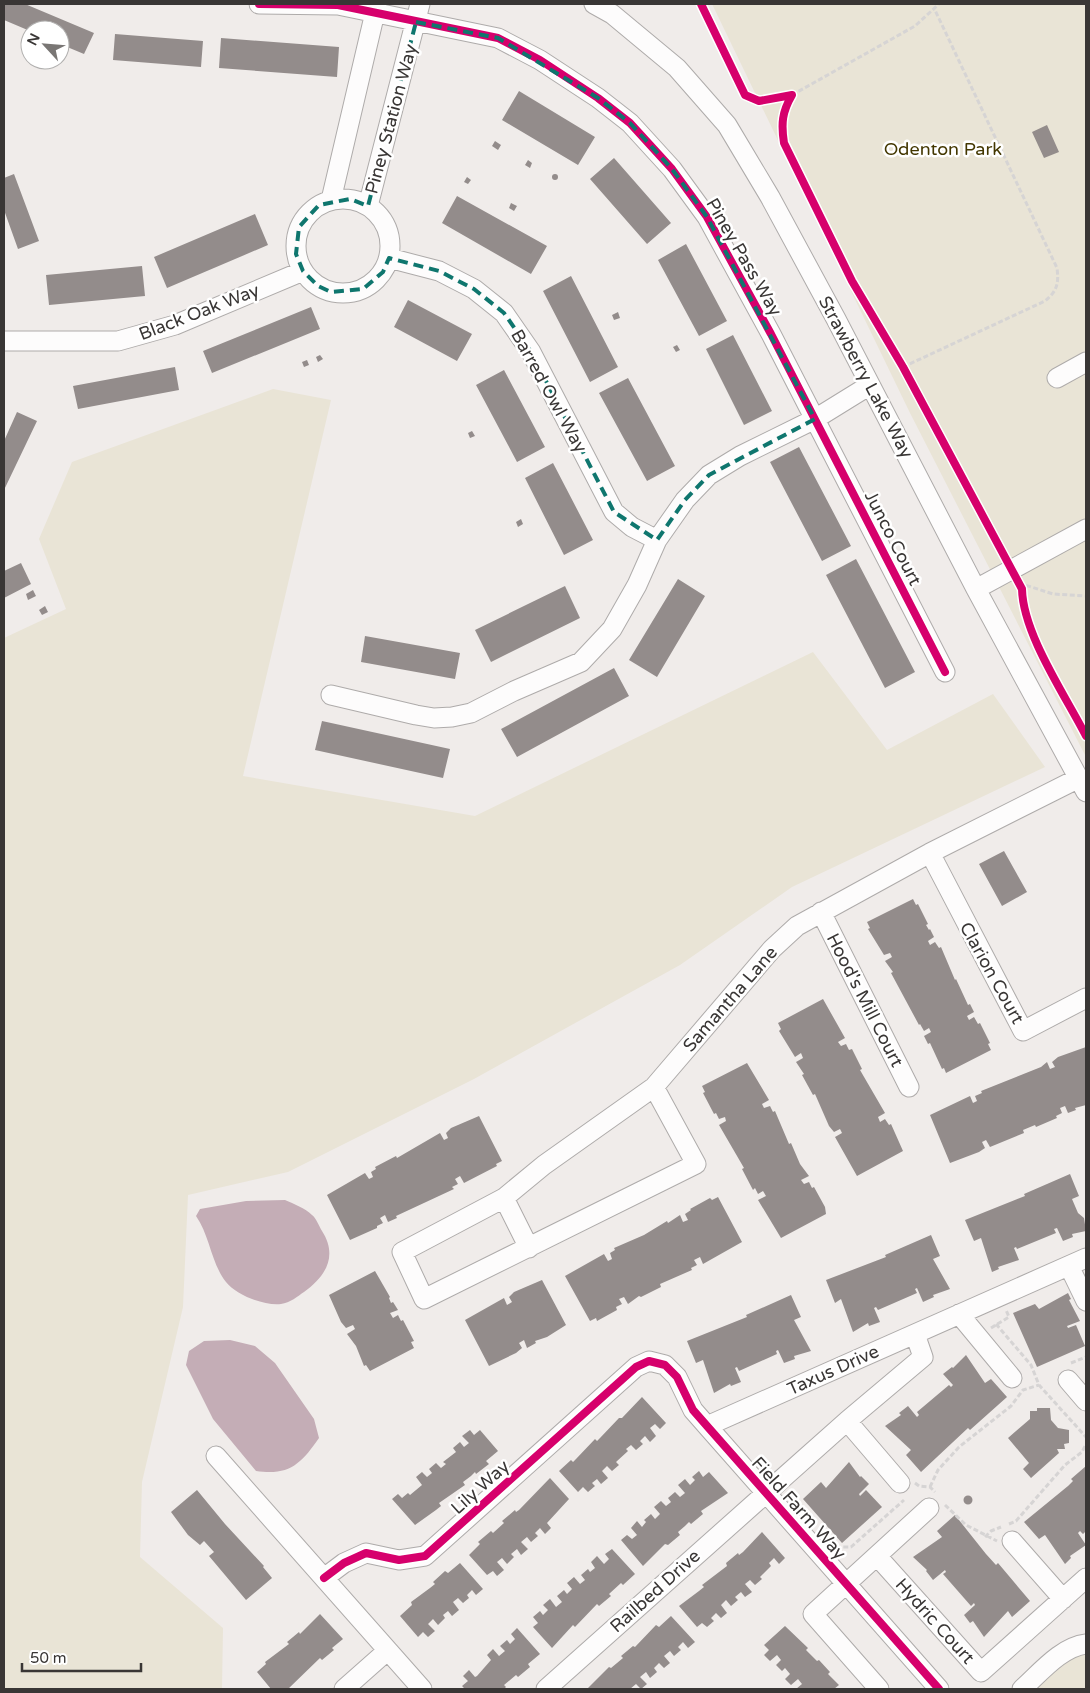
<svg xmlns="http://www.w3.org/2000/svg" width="1090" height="1693" font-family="'Varela Round',sans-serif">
  <rect width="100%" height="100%" fill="#f0ecea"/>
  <path fill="#e9e4d6" d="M712,4h374v753l-176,-344z
    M273,389l58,11 -88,376 232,40 338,-164 74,98 106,-56 52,73 -253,120 -112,78 -206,114 -186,93 -100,23 -5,112 -41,175 -2,75 83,71 -1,61h-218v-1051l62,-29 -27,-70 33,-77z
    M1086,1651v38h-52l34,-29z"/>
  <path fill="#c4adb6" d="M285,1200c9,4 20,8 27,15 4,3 7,11 10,16 16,25 4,45 -18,61 -6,4 -14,11 -23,12 -17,2 -45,-9 -55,-22 -15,-19 -16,-46 -30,-66l4,-7 46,-8z
    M230,1340l25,6 20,17 39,56 5,19c-18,26 -30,38 -63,33l-43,-52 -27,-54 3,-14 15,-10z"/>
  <path fill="#938c8b" d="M4,4h21l69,29 -10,21 -24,-10v-14l-30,1 -26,-11z
    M115,34l88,7 -2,26 -88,-7z
    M221,38l118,9 -2,30 -118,-9z
    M519,91l76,46 -17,28 -76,-45z
    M1047,125l12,27 -15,6 -12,-26z
    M495,141l6,4 -3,5 -6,-4z
    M614,158l57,65 -24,21 -57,-65z
    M528,160l4,3 -2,5 -5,-3z
    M552 177a3 3 0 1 1 6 0a3 3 0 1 1-6 0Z
    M14,174l25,67 -21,8 -14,-39v-32z
    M467,177l4,3 -3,4 -4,-2z
    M457,196l90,50 -16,28 -89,-51z
    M511,203l6,3 -3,5 -5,-3z
    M255,214l13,31 -101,43 -13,-31z
    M686,244l41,77 -28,15 -41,-76z
    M142,266l3,30 -96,9 -3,-30z
    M571,276l47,91 -28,15 -47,-91z
    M408,300l64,34 -15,27 -63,-34z
    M311,307l9,22 -108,44 -9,-22z
    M618,312l2,6 -6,2 -2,-5z
    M733,335l39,76 -28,14 -38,-76z
    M677,345l3,5 -4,2 -3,-5z
    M320,355l3,4 -5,3 -2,-5z
    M307,360l2,5 -5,2 -2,-5z
    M175,367l4,23 -101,19 -5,-23z
    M504,370l41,77 -28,15 -41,-77z
    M628,378l47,88 -28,15 -48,-88z
    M17,412l20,9 -33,69v-49z
    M472,431l3,5 -5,2 -2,-5z
    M799,447l52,99 -29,15 -52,-99z
    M553,463l40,77 -29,15 -39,-77z
    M521,519l2,5 -5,3 -2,-5z
    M856,559l59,113 -30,16 -59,-113z
    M21,563l10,21 -27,14v-27z
    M678,579l27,17 -48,81 -28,-17z
    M565,586l15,32 -89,44 -16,-32z
    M33,590l3,6 -8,4 -2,-6z
    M45,606l3,6 -6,3 -3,-5z
    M365,636l95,17 -5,26 -94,-17z
    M614,668l15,28 -112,61 -16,-28z
    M322,721l128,28 -7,29 -128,-28z
    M1004,851l23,41 -25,14 -23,-42z
    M913,899l3,6 2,-1 10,20 -2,1 3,5 1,-1 4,8 -6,4 2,4 5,-3 4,6 2,-1 14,33 1,-1 12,26 2,-1 4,8 -7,4 2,4 5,-3 4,7 2,-1 10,20 -2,1 3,6 -45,23 -2,-5 -2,1 -12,-26 -2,1 -4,-8 7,-4 -2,-4 -5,3 -4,-7 -1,1 -28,-52 2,-1 -8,-11 7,-4 -2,-4 -6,2 -16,-26 2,-1 -3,-6z
    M823,999l22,39 -7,4 3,4 5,-2 3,6 3,-1 10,20 -2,1 25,43 -7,4 2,5 5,-3 4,6 2,-1 12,27 -46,25 -22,-39 7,-4 -2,-4 -6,3 -5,-6 -14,-32 -2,1 -11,-20 2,-1 -8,-12 7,-4 -2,-5 -6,4 -16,-26 2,-2 -3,-6z
    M1086,1047v58l-11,3 1,2 -8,3 -3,-7 -5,2 2,5 -6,3 1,2 -21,9 -1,-2 -12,5 1,3 -34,14 -4,-7 -4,2 3,6 -6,4 -29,11 -20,-48 40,-19 3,7 4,-2 -2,-5 7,-3 -1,-2 60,-24 6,-5 3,7 5,-2 -3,-5 6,-5z
    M747,1063l22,37 -7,4 2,4 6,-2 3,6 2,-1 14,33 2,-1 9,21 9,12 -8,4 3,4 5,-2 3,6 2,-1 11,20 1,7 -45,24 -23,-38 8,-4 -3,-5 -5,3 -3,-6 -2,2 -11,-21 2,-1 -25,-43 7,-4 -1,-4 -6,2 -3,-6 -2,1 -11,-21 2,-1 -3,-6z
    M479,1116l23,45 -6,3 1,2 -33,17 -4,-7 -5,3 3,5 -6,3 2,2 -58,27 1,2 -9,4 -3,-7 -5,3 3,5 -6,3v2l-27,12 -23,-45 38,-22 4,6 4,-2 -2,-5 5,-3 -1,-2 21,-11 1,2 43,-25 4,7 4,-2 -2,-5 5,-5z
    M1070,1174l9,22 -7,3 6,14 6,5 2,13 -14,3 1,3 -10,4 -6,-13 -3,1 2,4 -39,16 -1,-2 -2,1 5,12 -21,7 1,2 -7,3 -11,-34 -7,3 -9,-21 60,-24 -1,-2z
    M718,1197l24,45 -39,22 -3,-7 -6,3 3,5 -6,3 1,2 -32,14 1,3 -20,10 -2,-1 -11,8 -4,-7 -5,2 3,5 -6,3 1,3 -20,11 -1,-3 -6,3 -25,-45 39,-22 4,7 4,-2 -2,-6 5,-3 -1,-2 30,-13 23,-14 1,2 12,-8 3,7 5,-2 -3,-6 6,-4 -1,-1 20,-11 2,2z
    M931,1235l9,21 -7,3 17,30 -17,6 1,2 -11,5 -6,-14 -2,1 2,4 -39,17 -2,-3 -2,1 6,14 -11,4 -1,-3 -15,9 -12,-33 -6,4 -9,-23 60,-23 -1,-2z
    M375,1271l15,26 -1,1 2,5 2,-1 5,8 -8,3 3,5 5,-3 3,6 2,-1 11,21 -3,1 3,6 -44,23 -4,-6 -2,1 -8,-20 -9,-12 8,-5 -2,-4 -7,3 -5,-6 -12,-27z
    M542,1280l24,45 -19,12 -12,4 1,2 -9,5 -3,-8 -5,3 3,5 -6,5 -27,13 -24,-46 39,-22 3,7 5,-3 -3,-5 5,-5z
    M1068,1293l3,6 -2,1 11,21 -13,5 1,2 8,-3 9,21 -48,21 -24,-54 22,-9 4,5z
    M791,1295l10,22 -7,3 17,31 -17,5 1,3 -11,4 -6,-13 -2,1 1,3 -38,17 -2,-4 -2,1 6,14 -10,4 -1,-2 -16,9 -11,-33 -7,3 -9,-22 60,-24 -1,-2z
    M966,1355l19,28 6,-4 16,18 -37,33 -2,-2 -47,44 -15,-17 5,-5 -26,-24 16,-11 -2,-2 9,-7 9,11 2,-2 -2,-3 32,-27 2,2 2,-2 -10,-11 9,-7 1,1z
    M642,1397l24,26 -6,6 -5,-5 -5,4 6,8 -6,6 -5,-6 -5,5 3,3 -7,6 -5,-5 -5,4 2,2 -12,11 3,3 -7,6 -5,-5 -5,5 6,7 -7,6 -4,-5 -5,4 3,3 -7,6 -5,-5 -5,5 -19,-21 12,-11 2,2 3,-3 19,-20 2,2 3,-3 19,-20h3z
    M1037,1408h13l1,12 7,8 11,2v13l-5,1 1,5h-8l2,4 -28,25 -8,-9 6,-6 -21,-25 22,-19v-8h7z
    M470,1430l4,5 6,-5 18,21 -12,10 3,3 -13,10 -1,-2 -4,4 -8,6 2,3 -26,18 2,3 -5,4 -21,15 -23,-26 6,-5 4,4 6,-5 2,2 12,-10 -6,-8 6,-5 5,5 5,-4 -3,-4 7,-6 5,5 5,-4 -3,-2 13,-10 -3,-4 7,-6 4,5 5,-4 -7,-7z
    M849,1462l11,15 1,-1 8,8 -10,10 1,2 6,-6 16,17 -40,36 -39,-44 18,-17 5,6z
    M1086,1466v65l-3,3 -3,-3 -2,2 8,12 -16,11 1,2 -6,6 -20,-29 -6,4 -15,-17 44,-36 5,-5 -2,-2z
    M699,1471l4,6 6,-5 19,21 -27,18 2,3 -12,10 -2,-2 -4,4 -7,6 2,3 -12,10 -3,-1 -22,22 -22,-26 6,-5 5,4 5,-4 -6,-7 6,-7 5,6 4,-5 -2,-2 7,-6 4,5 5,-5 -6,-7 7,-6 5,5 5,-4 -3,-4 7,-6 5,5 5,-4 -7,-8 7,-6 5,6 5,-5 -3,-3z
    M550,1478l19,21 -22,24 4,5 -6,6 -5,-6 -5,5 3,3 -7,6 -4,-5 -6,5 7,7 -7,6 -4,-6 -6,5 3,3 -7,7 -5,-6 -5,4 7,8 -7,6 -4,-5 -6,4 -18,-20 11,-11 -2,-2 13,-11 2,2 11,-10 -2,-2 13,-11 1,2 3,-2z
    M197,1490l28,34 39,42 -1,1 9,11 -26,22 -37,-44 5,-4 -10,-11 -4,4 -12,-10 -17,-23z
    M963.5 1500a4.5 4.5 0 1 1 9 0a4.5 4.5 0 1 1-9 0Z
    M955,1515l31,39 10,11 2,-2 32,38 -18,16 -4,-6 -24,26 -11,-16 -3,2 -6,-8 11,-10 -1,-2 -3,3 -28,-32 3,-2 -1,-2 -12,10 -7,-9 1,-1 -14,-13 29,-20 -5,-6z
    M762,1532l23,26 -6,6 -5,-6 -5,5 2,3 -11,11 2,2 -7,6 -5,-5 -5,4 7,8 -7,5 -4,-5 -6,5 3,3 -7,6 -5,-6 -5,5 6,8 -6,5 -5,-5 -5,5 3,3 -7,6 -5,-4 -5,4 -18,-21 20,-15 5,-4 -2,-2 25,-19 -1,-3 12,-10 1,2 4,-3z
    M612,1549l23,25 -12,11 -2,-2 -12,11 2,2 -12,10 -2,-2 -22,23 -2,-2 -21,23 -19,-21 5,-4 -5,-6 7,-6 3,4 5,-5 -5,-5 7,-6 6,8 6,-5 -5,-6 7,-6 3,4 5,-5 -5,-6 7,-6 6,7 5,-4 -4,-5 7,-6 2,3 5,-4 -4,-6 6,-6 7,8 5,-5 -4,-5z
    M460,1563l23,26 -7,6 -4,-5 -5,5 2,3 -6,5 -5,-5 -5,4 6,8 -7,6 -4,-5 -5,4 2,3 -7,7 -5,-6 -5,5 7,7 -7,6 -5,-5 -5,5 -18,-21 12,-11 -1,-3 19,-14 5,-4 -2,-2 12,-11 3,2z
    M320,1614l23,25 -11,9 2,2 -12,10 -2,-2 -32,31h-17l-14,-17 9,-8 -1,-2 24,-18 -2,-2 12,-10 1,2z
    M671,1616l24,26 -7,6 -5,-6 -5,5 3,3 -7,6 -4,-5 -6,5 6,7 -6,5 -5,-5 -5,5 3,4 -7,6 -4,-6 -6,5 7,7 -6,5 -5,-5 -6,5h-43l22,-22 2,1 12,-10 -2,-2 12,-10 2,1 21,-22 3,2z
    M785,1626l23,22 -2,2 11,11 2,-1 11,12 -2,2 11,11 -5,4h-38l6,-5 -4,-5 -7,6 -6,-6 5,-5 -5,-6 -3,3 -6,-6 5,-5 -4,-5 -7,6 -6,-6 5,-5 -5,-5z
    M517,1628l23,26 -12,10 2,3 -12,10 -2,-2 -12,10 2,2 -2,2h-39l-3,-3 6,-5 -5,-5 6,-6 6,7 2,-1 14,-16 -4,-5 6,-6 6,7 6,-5 -5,-5 7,-6 3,4 5,-5 -4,-5z"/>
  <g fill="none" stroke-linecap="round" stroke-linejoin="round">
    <g stroke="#aeabaa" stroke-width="21">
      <path id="minor" d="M259,4l79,1 160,33 42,22 58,38 32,25 42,46 35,48 64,117 174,338
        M594,4l18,10 65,54 50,57 43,72 66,122 140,270 110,203
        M296 246a47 47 0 1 1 94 0a47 47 0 1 1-94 0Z
        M331,200l46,-196
        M368,206l52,-202
        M389,258l50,13 35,18 30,24 27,39 83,160 18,15 25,13
        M4,341h114l57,-16 128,-54
        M1057,378l29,-16
        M976,589l110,-60
        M331,695l85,20 18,3 18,-1 19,-4 43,-22 67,-29 31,-33 25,-44 20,-45 28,-40 24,-25 31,-19 75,-37 55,-34
        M930,853l93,178 63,-33
        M821,912l88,175
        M654,1087l42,77 -272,135 -22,-47 102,-54 40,-33 110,-78 118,-138 25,-23 133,-73 149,-75
        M504,1198l25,50
        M1069,1266l17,35
        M959,1314l53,64
        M1068,1380l18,21
        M847,1421l76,-64 -8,-23
        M707,1426l379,-168
        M216,1456l206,233
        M1012,1541l51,58
        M877,1556l104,116 105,-94
        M324,1578l20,-15 22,-10 33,7 26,-4 211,-189 13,-6 16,4 12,12 16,33 14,16 232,263
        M344,1689l43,-38
        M546,1689l301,-268 53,62
        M879,1689l-66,-75 116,-106
        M1022,1689c18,-16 39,-42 64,-45"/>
    </g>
    <path stroke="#d6d4d4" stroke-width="3" stroke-dasharray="5 2.5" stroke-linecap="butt" d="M792,95l123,-69 24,-22
      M903,367l142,-66c12,-10 14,-17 12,-33l-123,-260
      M1019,583l34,11 33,2
      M996,1324l35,41 8,20 47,52
      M991,1328l18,-11 -3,-7
      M1071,1363l15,-6
      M915,1483l4,3 11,1 5,5
      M930,1487l8,-17 21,-23 52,-41 12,-16 16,-5
      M945,1505l21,20 31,16
      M1009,1524l7,-3 49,-56 17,-13 4,-8
      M985,1537l6,-6 10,-4
      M837,1551l6,-4h8l53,-47"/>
    <use href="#minor" stroke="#fdfcfc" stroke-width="19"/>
    <g stroke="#fff" stroke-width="11">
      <path id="cycleway" d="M259,4l79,1 160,33 42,22 58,38 32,25 42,46 35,48 64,117 174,338
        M701,4l44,91 14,6 33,-6c-10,17 -11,29 -8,48l68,138 51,86 119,222c1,45 43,106 64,147
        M324,1578l20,-15 22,-10 33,7 26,-4 211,-189 13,-6 16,4 12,12 16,33 14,16 232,263"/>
    </g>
    <use href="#cycleway" stroke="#d6006c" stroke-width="8"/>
  </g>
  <path fill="none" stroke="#0f766e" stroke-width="4" stroke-dasharray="10 6" stroke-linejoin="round" d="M416,22l82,16 100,60 32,25 42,46 35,48 108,202 -106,56 -24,25 -28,40 -43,-28 -83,-160 -27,-39 -30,-24 -35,-18 -50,-13 -6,14 -20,17 -32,3 -13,-6 -15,-15 -7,-17 3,-27 20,-22 31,-6 18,7z"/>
  <g text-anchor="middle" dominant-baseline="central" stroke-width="5" stroke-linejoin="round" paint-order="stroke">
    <g font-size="18" fill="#393635" stroke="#fff">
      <text transform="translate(391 119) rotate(-75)">Piney Station Way</text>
      <text transform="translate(744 257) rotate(60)">Piney Pass Way</text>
      <text transform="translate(199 312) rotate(-21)">Black Oak Way</text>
      <text transform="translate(866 377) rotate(62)">Strawberry Lake Way</text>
      <text transform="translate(549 391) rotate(61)">Barred Owl Way</text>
      <text transform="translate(893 538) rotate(63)">Junco Court</text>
      <text transform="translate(992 973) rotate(61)">Clarion Court</text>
      <text transform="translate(730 999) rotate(-49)">Samantha Lane</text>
      <text transform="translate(865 1000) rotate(63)">Hood's Mill Court</text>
      <text transform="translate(833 1370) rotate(-24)">Taxus Drive</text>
      <text transform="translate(480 1487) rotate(-42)">Lily Way</text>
      <text transform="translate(799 1508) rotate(48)">Field Farm Way</text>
      <text transform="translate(655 1591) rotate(-42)">Railbed Drive</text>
      <text transform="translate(935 1621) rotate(48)">Hydric Court</text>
    </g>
    <g font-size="18" fill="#433700" stroke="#fff">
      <text x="943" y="149">Odenton Park</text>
    </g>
  </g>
  <rect width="1090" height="1693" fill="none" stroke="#393635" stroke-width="10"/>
  <g transform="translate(45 45) rotate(296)"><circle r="24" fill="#ffffff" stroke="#b0afae"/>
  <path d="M0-4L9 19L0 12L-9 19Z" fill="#797674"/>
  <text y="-8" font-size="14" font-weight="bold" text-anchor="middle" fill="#393635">N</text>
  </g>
  <path d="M22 1663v8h119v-8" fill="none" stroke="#393635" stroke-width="2.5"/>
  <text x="30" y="1663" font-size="15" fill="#393635" stroke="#ffffff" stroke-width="4" paint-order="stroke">50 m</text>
</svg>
